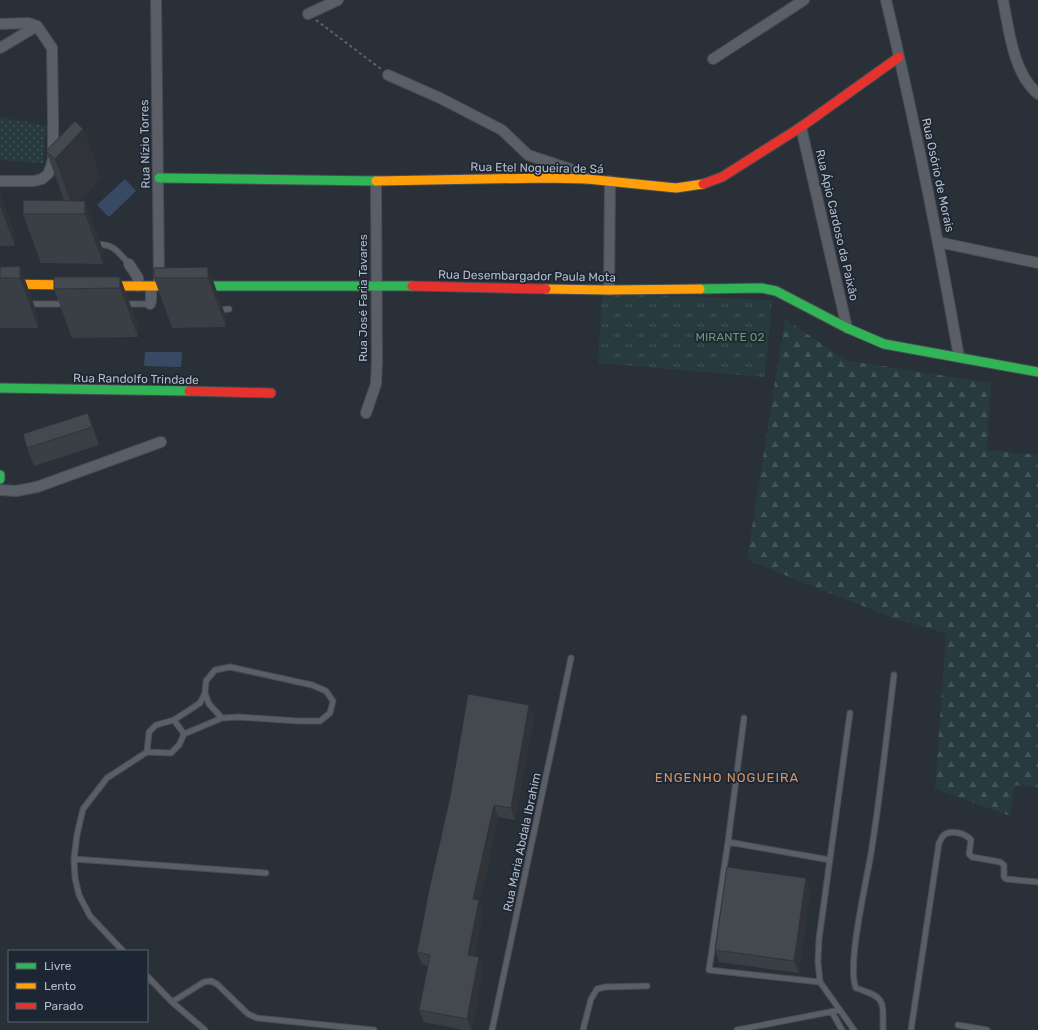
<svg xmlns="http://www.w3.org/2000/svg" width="1038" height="1030" font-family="Rubik,sans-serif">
  <defs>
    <pattern id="grass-dots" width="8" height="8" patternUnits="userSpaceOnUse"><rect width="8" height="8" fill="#273a3e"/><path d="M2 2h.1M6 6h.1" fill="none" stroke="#445559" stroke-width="1.8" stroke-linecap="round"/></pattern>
    <pattern id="forest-firs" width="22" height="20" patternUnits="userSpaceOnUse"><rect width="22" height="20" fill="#273a3e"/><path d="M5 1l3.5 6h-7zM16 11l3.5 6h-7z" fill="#445559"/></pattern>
    <pattern id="park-tufts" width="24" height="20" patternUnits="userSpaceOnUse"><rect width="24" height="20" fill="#273a3e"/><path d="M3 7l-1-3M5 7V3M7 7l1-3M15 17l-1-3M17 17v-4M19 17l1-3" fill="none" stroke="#445559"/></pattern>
  </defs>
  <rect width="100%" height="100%" fill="#2a3038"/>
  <path fill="url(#grass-dots)" d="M0,117l46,9 -3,37 -43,-3z"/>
  <path fill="url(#forest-firs)" d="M785,319l60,41 146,23 -4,67 51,5v333l-23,-3 -5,31 -75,-27 11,-156 -51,-14 -148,-59z"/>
  <path fill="url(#park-tufts)" d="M602,293l170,7 -7,77 -167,-14z"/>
  <path fill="#384963" d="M125,179l11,12 -27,26 -12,-12z
    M145,352h37l-1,15 -37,-1z"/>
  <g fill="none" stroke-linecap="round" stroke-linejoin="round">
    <g stroke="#484c53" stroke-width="7">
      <path id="lane" d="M96,244c18,0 22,8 33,20
        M29,304h38
        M125,304h25
        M218,310l11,-1
        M205,693l4,11 13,14
        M850,713l-31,226 -1,23 2,20 34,48
        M744,718l-16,124 -19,128 111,12
        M174,720l10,14
        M728,842l102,18
        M74,859l192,14
        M123,951l-33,-35 -11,-21 -4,-17 -1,-19 3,-24 6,-26 24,-31 40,-26 24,1 8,-8 5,-11 38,-16 17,-1 59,4h22l10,-8 3,-12 -7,-10 -14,-6 -82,-18 -15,3 -9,11 -1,12 -5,10 -26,17 -18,5 -7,7 -2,20
        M147,976l25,26 33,28
        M172,1002l32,-20 7,-1 6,3 31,30 9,4 117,12
        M832,1012l10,18
        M958,1025l29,5
        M492,1030l79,-372
        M583,1030l8,-31 6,-10 8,-2 42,-1
        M737,1030l103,-20
        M883,1030c0,-30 3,-32 -27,-42 -10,-23 12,-112 16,-141 9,-57 15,-115 22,-172
        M911,1030l28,-187c2,-3 3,-7 5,-8 8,-6 22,-1 27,5l-2,14 3,3 28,5 4,3v12l2,2 32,3"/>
    </g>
    <g stroke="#484c53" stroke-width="12">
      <path id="street" d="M156,0l3,281
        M886,0c28,118 52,238 73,357
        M1003,0c6,30 10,73 35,94
        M308,14l30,-14
        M0,24l29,-1 8,3
        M0,48l37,-22
        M713,59l91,-59
        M388,75l52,23 62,32 26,25 45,15 14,9
        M801,127l46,201
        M0,181h34l8,-2 6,-5 3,-7 2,-8v-42l-1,-69 -15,-22
        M938,242l100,21
        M129,264l9,14v8
        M609,290l1,-109
        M150,304l1,-3v-14
        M366,413l10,-29 1,-23 -1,-180
        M0,490l16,1 21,-4 124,-45"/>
    </g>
    <g stroke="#484c53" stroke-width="11">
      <path id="fast" d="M159,178l217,3
        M196,286h216
        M700,289l61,-1 15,3 71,37 37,16 154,28
        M0,388l189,3
        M0,475v4"/>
    </g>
    <g stroke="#484c53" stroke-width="11">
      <path id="slow" d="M376,181l169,-3 42,1 89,9 27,-4
        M0,284l72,1
        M104,286h72
        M546,289l63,1 91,-1"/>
    </g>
    <g stroke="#484c53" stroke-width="11">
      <path id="jam" d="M703,184l19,-7 79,-50 98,-70
        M412,286l134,3
        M189,391l82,2"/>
    </g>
    <path stroke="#5d636a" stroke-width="2" stroke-dasharray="3 3" stroke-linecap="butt" d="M316,20l65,49"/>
    <use href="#lane" stroke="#5a5e66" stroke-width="5"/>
    <use href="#street" stroke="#5a5e66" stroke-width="10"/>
    <use href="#fast" stroke="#30b455" stroke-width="9"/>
    <use href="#slow" stroke="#ff9f0a" stroke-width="9"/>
    <use href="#jam" stroke="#e5322d" stroke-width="9"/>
  </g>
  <path fill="#3a3f45" d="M83,129l18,49 -21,23 23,49v14l-62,-1 -18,-49 41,-14 -18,-49z
    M0,194l15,41v11h-15z
    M20,266l18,50v12h-38v-61z
    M208,267l18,50v10l-54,1 -18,-50z
    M120,277l18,49v11l-66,1 -18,-49z
    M88,413l11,32 -65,21 -7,-18z
    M529,705l5,12 -19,103 -17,-3 -18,85 3,10 -8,44 8,13 -11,61h-8l-40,-8 -5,-12 9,-44 -6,-2 -5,-12z
    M806,878l4,13 -11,82 -80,-11 -4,-12z"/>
  <path fill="#303338" d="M83,129l18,49 -28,30 -18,-49z
    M0,194l15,41v11l-15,-40z
    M85,201l18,49v14l-18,-50z
    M20,266l18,50v12l-18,-50z
    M208,267l18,50v10l-18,-49z
    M120,277l18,49v11l-18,-49z
    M529,705l5,12 -19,103 -4,-12z
    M494,805l4,12 -18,85 3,10 -10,55 -5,-12 5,-56z
    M806,878l4,13 -11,82 -5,-12z
    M479,957l4,12 -11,61h-1l-4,-11z"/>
  <path fill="#444950" stroke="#303338" d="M75,121l8,8 -28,30 -9,-8z
    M23,200l62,1v13h-62z
    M20,266v12h-20v-11z
    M208,267v11h-54v-10z
    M54,277h66v11l-66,1z
    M88,413l4,14 -65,21 -4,-14z
    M468,694l61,11 -18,103 -17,-3 -21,94 6,1 -11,55 11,2 -12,62 -48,-9 11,-55 -13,-3 12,-62 21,-93z
    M727,867l79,11 -12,83 -79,-11z"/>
  <g text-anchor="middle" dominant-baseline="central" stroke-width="3.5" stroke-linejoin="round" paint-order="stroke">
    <g font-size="12" fill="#b4bcc9" stroke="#1d2633">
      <text transform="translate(145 144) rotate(-91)">Rua Nízio Torres</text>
      <text transform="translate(537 168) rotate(1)">Rua Etel Nogueira de Sá</text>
      <text transform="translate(938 175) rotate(78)">Rua Osório de Morais</text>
      <text transform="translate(837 225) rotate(77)">Rua Ápio Cardoso da Paixão</text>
      <text transform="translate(527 276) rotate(1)">Rua Desembargador Paula Mota</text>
      <text transform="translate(363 298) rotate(-90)">Rua José Faria Tavares</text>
      <text transform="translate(136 379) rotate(1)">Rua Randolfo Trindade</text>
      <text transform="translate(522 842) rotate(-78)">Rua Maria Abdala Ibrahim</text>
    </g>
    <g font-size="12" fill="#6b9a76" stroke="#1d2633">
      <text x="730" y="337">MIRANTE 02</text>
    </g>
    <g font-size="13" letter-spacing="1" fill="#d59563" stroke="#1d2633">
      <text x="727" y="777">ENGENHO NOGUEIRA</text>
    </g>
  </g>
  <rect x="8" y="950" width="140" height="72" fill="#1d2633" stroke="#59626f"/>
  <rect x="16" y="963" width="20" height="6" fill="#30b455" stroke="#59626f"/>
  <text x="44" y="970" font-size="12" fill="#b4bcc9">Livre</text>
  <rect x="16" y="983" width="20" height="6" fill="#ff9f0a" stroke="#59626f"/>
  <text x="44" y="990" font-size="12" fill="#b4bcc9">Lento</text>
  <rect x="16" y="1003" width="20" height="6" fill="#e5322d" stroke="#59626f"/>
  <text x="44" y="1010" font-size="12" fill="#b4bcc9">Parado</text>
</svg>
